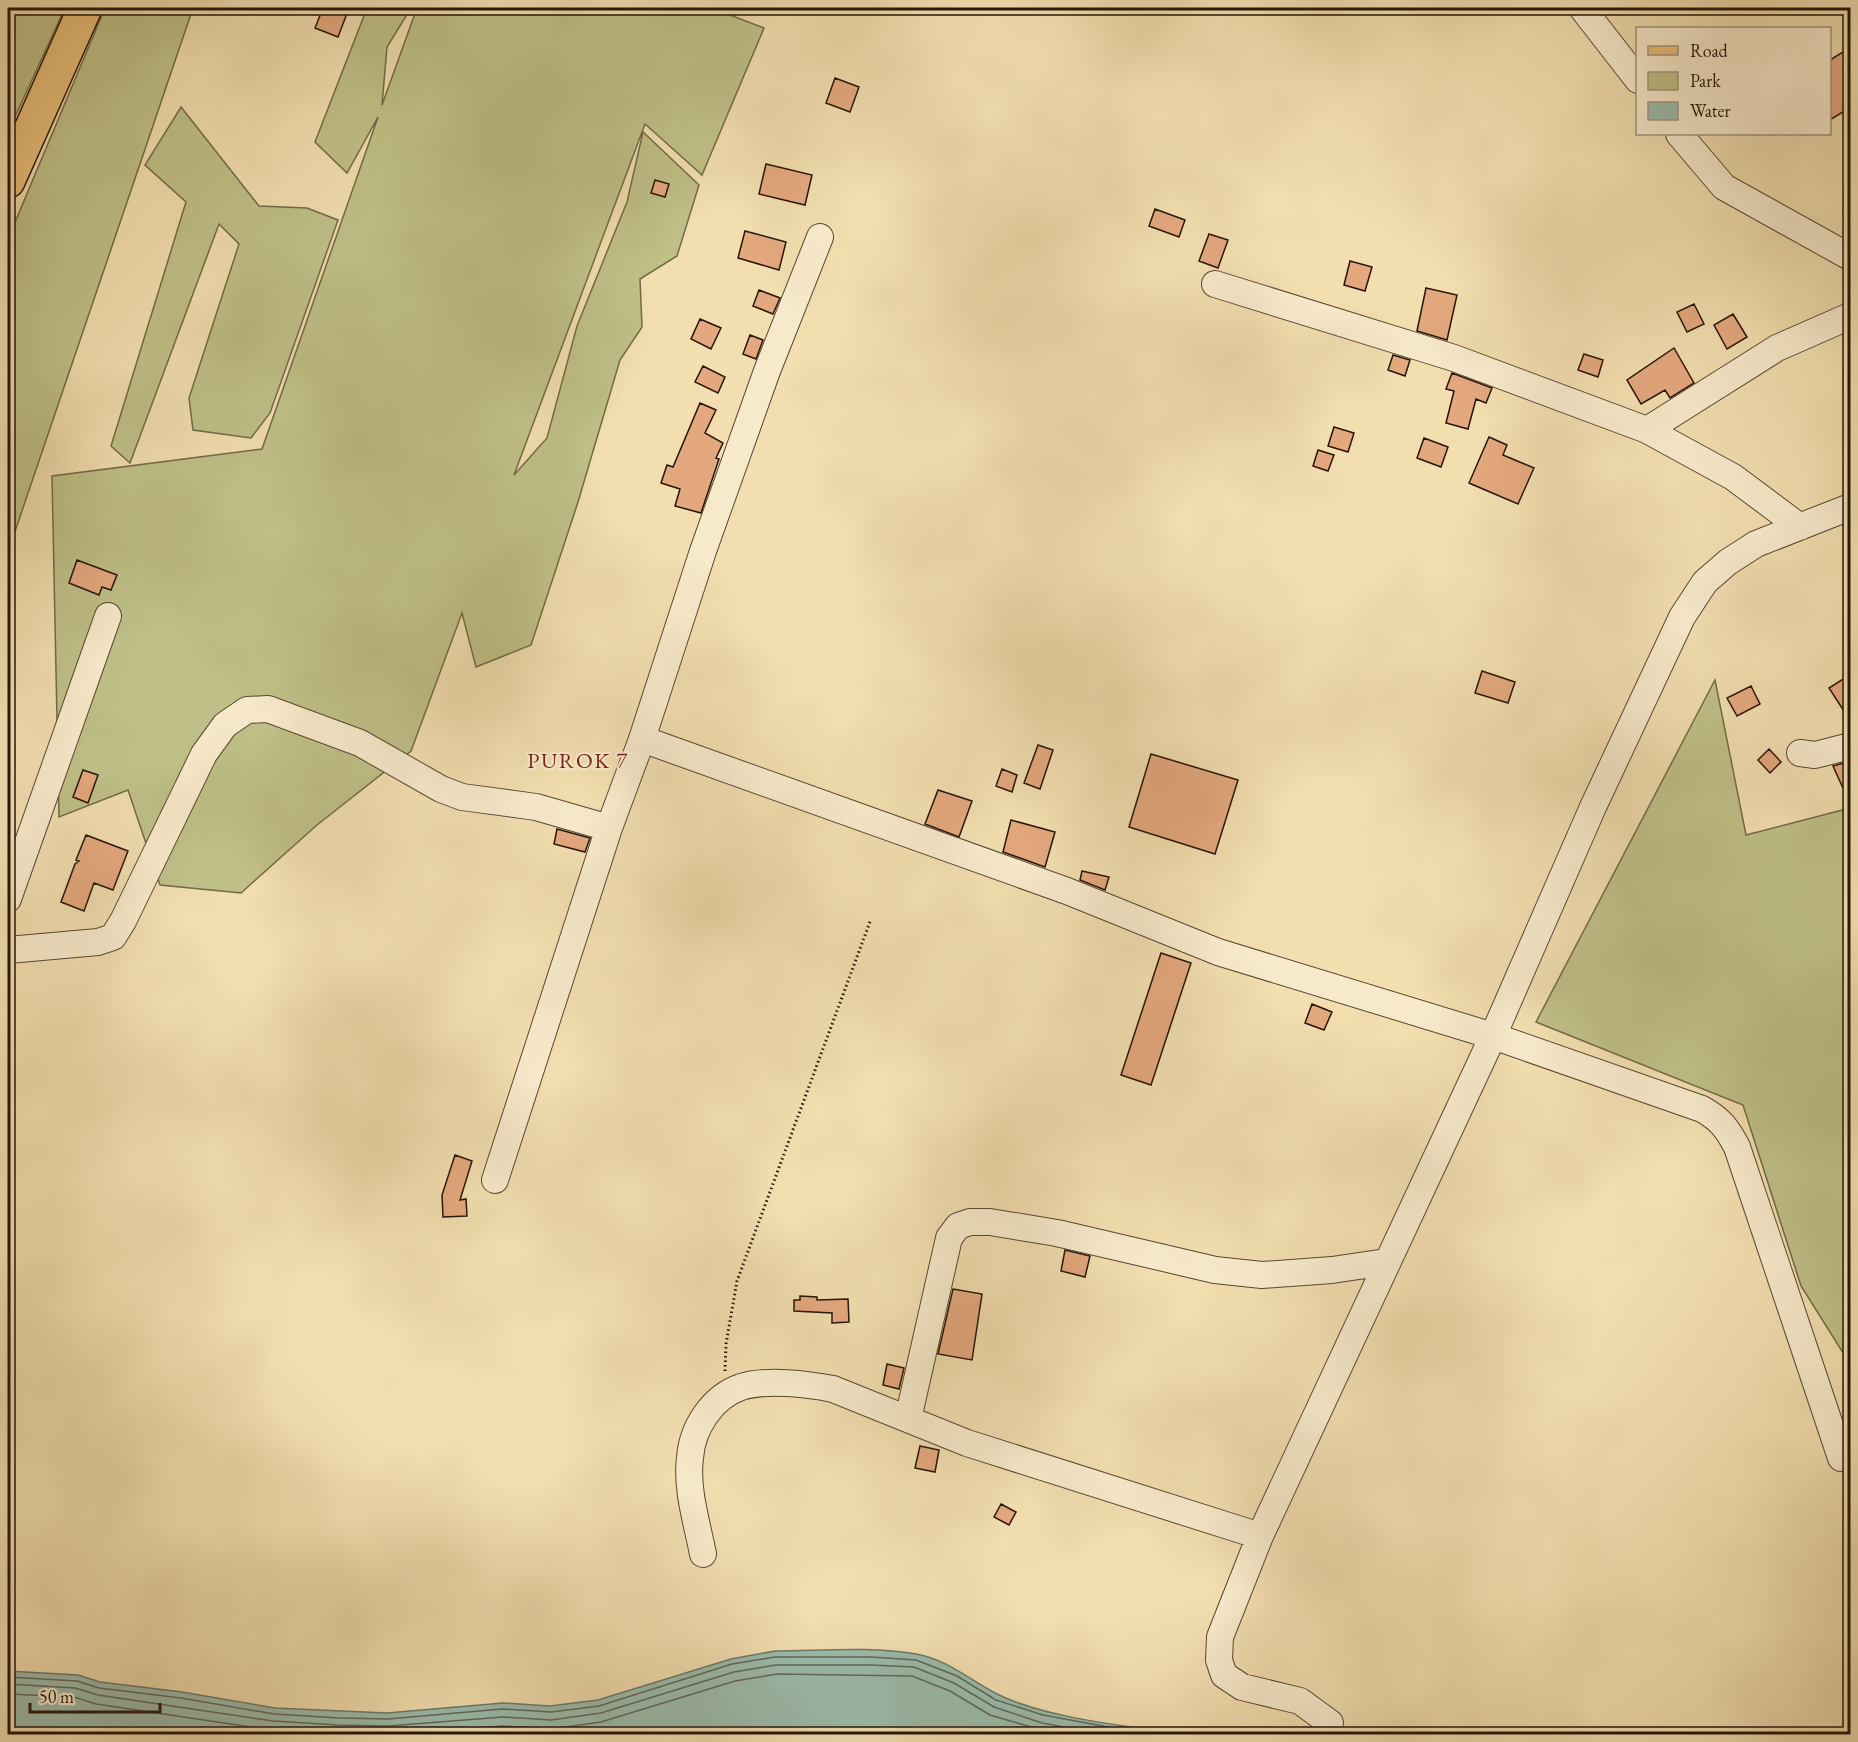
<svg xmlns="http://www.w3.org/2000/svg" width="1858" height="1742" font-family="'EB Garamond',serif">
  <rect width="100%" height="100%" fill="#f2deaf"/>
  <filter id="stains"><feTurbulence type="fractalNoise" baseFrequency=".00333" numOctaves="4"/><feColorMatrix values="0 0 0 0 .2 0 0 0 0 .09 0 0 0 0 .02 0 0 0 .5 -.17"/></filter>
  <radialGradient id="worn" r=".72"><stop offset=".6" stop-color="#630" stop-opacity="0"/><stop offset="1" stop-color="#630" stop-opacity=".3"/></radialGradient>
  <path fill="#bfc087" stroke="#726a48" stroke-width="1.5" d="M8,8h57l-57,124z
    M105,8h88l-185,544v-313z
    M367,8h44l-24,39 -5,58 35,-97h295l52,20 -62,147 -57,-51 -131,351 33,-37 30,-112 50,-124 16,-70 56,53 -22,71 -37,23 2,48 -22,33 -42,142 -47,143 -55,22 -14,-54 -51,138 -94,74 -76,68 -81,-8 -32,-95 -69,27 -7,-341 210,-27 116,-332 -31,56 -32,-31z
    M181,107l78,99 48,2 31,12 -68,193 -19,25 -58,-8 -4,-32 50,-154 -20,-20 -89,239 -19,-17 75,-244 -41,-37z
    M1715,680l31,155 104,-27v556l-49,-78 -58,-181 -207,-83z"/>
  <path fill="#9bbcac" stroke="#6c796b" stroke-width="1.5" d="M775,1651c46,0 95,-5 141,3 30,5 54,26 81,40 38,19 98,28 141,34 96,14 194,-6 290,6h-1420v-63l70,4 22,7 82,10 93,16 112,5 116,-10 47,3 48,-6 133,-41z"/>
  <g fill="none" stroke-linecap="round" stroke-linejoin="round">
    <path stroke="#60685a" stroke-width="1.5" d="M8,1677l69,4 22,7 82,10 93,16 65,4 49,1 114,-10 49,3 48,-6 133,-42 43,-7h96l45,3 41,16 39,24 47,15 103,19
      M8,1684l67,4 23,7 175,26 65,4 50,1 115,-9 48,3 50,-7 133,-41 42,-7h95l43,2 40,16 40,24 48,16 60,11
      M8,1694l66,3 22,7 176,26 72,4
      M395,1734l108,-8 49,3 49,-7 134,-41 42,-7 135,2 38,15 40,24 65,19"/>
  </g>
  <path fill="#e4a87e" stroke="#251509" stroke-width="1.5" d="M323,8h26l-11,29 -23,-9z
    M1851,47v60l-21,13v-60z
    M835,78l24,9 -9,25 -24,-9z
    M766,164l46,11 -7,30 -46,-11z
    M655,180l14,4 -4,13 -14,-4z
    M1155,209l30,11 -6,17 -30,-11z
    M745,231l41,11 -7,28 -41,-12z
    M1209,234l19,6 -10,28 -19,-7z
    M1350,261l22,6 -7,24 -21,-6z
    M1426,288l31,7 -10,45 -30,-9z
    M759,290l21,8 -7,16 -20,-8z
    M1694,304l10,20 -17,8 -10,-20z
    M1733,314l14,23 -20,12 -13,-24z
    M700,319l21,9 -10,21 -20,-10z
    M750,335l13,5 -7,19 -13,-5z
    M1674,348l20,35 -24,15 -5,-8 -24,14 -14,-24z
    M1584,354l19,6 -5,17 -20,-7z
    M1393,355l17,5 -5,16 -17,-6z
    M703,366l22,11 -7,16 -23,-11z
    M1452,373l40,15 -6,15 -10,-4 -8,30 -22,-6 8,-32 -8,-2z
    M700,403l16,7 -11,23 18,10 -7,15 3,1 -18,54 -26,-7 5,-17 -19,-6 6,-18 6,2z
    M1334,427l20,6 -6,19 -20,-6z
    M1489,437l18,8 -4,10 31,13 -16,36 -49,-21z
    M1424,438l24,9 -7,20 -24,-9z
    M1318,450l16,5 -6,16 -15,-5z
    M77,560l40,15 -6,15 -9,-3 -3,8 -30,-12z
    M1482,671l33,11 -7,21 -33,-10z
    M1851,674v48l-22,-34z
    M1751,686l9,18 -23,12 -10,-18z
    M1038,745l15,5 -13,39 -16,-6z
    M1769,749l12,13 -11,11 -12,-13z
    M1151,754l87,26 -23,74 -86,-27z
    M1851,761v45l-18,-40z
    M1002,769l15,6 -5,17 -16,-6z
    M83,770l15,5 -10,28 -15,-6z
    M938,790l34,11 -13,36 -34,-13z
    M1011,820l44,12 -10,35 -42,-15z
    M557,829l33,9 -5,14 -31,-8z
    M86,835l42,16 -15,39 -19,-7 -10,28 -23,-9 14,-38 4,-3 -3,-1z
    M1082,871l27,6 -4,13 -25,-10z
    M1161,953l30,10 -40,122 -30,-10z
    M1312,1004l20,8 -8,18 -19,-7z
    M455,1155l17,6 -12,39 6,-1 1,17 -24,1 -1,-22z
    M1065,1250l25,6 -5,21 -24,-6z
    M953,1289l29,5 -10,66 -34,-6z
    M800,1296l17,1v3l31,-1 1,23 -17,1v-10l-38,-2v-11h6z
    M887,1364l17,4 -5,21 -16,-4z
    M920,1446l19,4 -4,22 -20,-4z
    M1001,1504l15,8 -7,13 -15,-8z"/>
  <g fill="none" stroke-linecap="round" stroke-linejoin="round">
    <g stroke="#584732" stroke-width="28">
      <path id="minor" d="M1582,8l56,72
        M1679,134l45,53 126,70
        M1215,284l239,74 193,72 130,-82 73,-32
        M1647,430l86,47 67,50
        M642,739l425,152 151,61 275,84 209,73c18,10 25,19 35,38l104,311
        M1800,753l15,2 35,-9
        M8,899l100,-283
        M8,950l90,-8 15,-5 10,-16 81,-167 21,-29 22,-15 21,-1 92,34 81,46 21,8 74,10 73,21
        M495,1180l114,-352 33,-89 61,-188 64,-180 53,-134
        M908,1419l41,-181 9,-12 12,-4h20l67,11 158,37 47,5 70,-5 54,-8
        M703,1554c-6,-31 -17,-65 -13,-96 2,-30 22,-61 51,-71 25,-8 67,-3 92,2l134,54 293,93
        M1330,1723l-30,-22 -58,-14 -18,-12 -5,-15 1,-23 40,-101 233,-500 100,-229 89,-190 23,-35 23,-20 28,-18 94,-37"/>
    </g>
    <g stroke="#251509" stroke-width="36">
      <path id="major" d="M8,181l77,-173"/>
    </g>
    <path stroke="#251509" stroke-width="3" stroke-dasharray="1.5 3" stroke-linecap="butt" d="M725,1371l1,-27 11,-63 134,-362"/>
    <use href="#minor" stroke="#f7eacb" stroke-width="26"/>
    <use href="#major" stroke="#e9bf78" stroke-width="33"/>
  </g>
  <g text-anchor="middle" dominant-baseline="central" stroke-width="4.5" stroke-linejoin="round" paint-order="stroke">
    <g font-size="22" letter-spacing="1.5" fill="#7a1f14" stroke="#f7eacb">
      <text x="578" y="760">PUROK 7</text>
    </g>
  </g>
  <rect width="1858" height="1742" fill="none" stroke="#f2deaf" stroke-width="30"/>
  <rect x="9" y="9" width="1840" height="1724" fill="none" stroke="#251509" stroke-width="3"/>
  <rect x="15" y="15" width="1828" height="1712" fill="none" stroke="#251509" stroke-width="1.5"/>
  <rect x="1636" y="27" width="195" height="108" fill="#f7eacb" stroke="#a3957d" stroke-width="1.5"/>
  <rect x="1648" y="46" width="30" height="9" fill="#e9bf78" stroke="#a3957d" stroke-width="1.5"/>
  <text x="1690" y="57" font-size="18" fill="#251509">Road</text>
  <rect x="1648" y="72" width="30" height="18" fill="#bfc087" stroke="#a3957d" stroke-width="1.5"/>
  <text x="1690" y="87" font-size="18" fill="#251509">Park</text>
  <rect x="1648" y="102" width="30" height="18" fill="#9bbcac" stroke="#a3957d" stroke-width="1.5"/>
  <text x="1690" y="117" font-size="18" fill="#251509">Water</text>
  <path d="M30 1703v9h130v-9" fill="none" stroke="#251509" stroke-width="3"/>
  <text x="39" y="1703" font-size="18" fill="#251509" stroke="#f7eacb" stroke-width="4.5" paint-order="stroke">50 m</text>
  <rect width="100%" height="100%" filter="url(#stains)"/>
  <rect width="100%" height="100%" fill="url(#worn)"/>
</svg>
